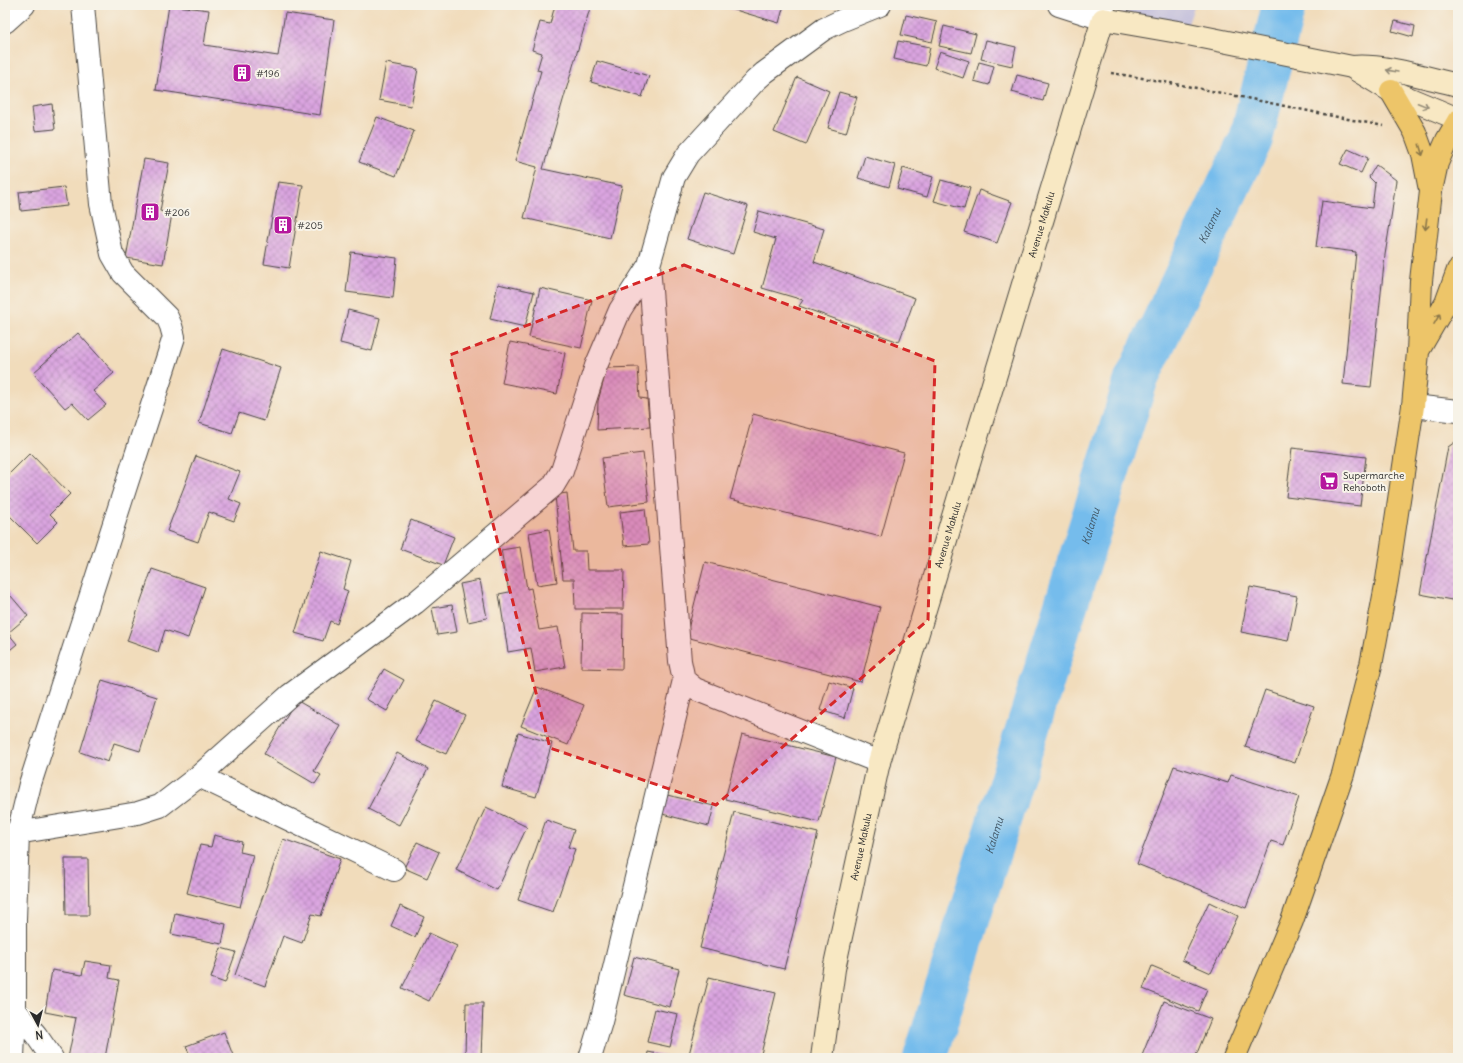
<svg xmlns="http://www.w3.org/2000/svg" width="1463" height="1063" font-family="Delius,sans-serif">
  <defs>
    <pattern id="building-cross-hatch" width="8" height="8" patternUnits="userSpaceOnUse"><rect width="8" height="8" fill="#daa4e0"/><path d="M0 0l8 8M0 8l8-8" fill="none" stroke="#b186b6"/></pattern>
  </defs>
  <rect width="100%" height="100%" fill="#f7f3e8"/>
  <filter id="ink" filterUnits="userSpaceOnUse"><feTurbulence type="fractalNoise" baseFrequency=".025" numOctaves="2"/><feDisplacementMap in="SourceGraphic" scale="8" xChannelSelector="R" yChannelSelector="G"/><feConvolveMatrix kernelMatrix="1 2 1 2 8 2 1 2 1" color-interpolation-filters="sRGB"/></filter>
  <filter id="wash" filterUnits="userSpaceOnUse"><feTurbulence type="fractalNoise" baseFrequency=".012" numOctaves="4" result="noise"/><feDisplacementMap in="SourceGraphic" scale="16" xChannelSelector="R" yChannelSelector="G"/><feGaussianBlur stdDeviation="0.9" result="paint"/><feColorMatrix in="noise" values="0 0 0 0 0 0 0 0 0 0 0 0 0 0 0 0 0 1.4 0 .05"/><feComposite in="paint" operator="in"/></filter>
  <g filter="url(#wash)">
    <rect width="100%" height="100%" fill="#f1dcbb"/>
    <path fill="#c4c0db" d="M1099,5h96l-8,21 -88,-18z"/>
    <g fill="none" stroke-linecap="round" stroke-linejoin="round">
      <path stroke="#74bcec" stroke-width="44" id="s1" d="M925,1058l211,-678 115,-241 33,-134"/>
    </g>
    <g id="blocks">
      <path fill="url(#building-cross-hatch)" d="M169,5l40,5 -5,35 74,11 7,-43 49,7 -14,95 -164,-25z
        M555,5h23l12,3 -47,161 79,17 -12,52 -86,-20 13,-51 -22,-6 26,-90 -4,-1 5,-17 -10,-3 8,-28 10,2z
        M726,5h58l-5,18 -54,-16z
        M906,15l31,7 -5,20 -31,-7z
        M1395,21l20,5 -2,11 -21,-6z
        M944,26l32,8 -5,19 -32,-7z
        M986,40l30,7 -4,19 -31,-7z
        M898,41l32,6 -4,19 -32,-7z
        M940,51l29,10 -6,17 -29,-10z
        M597,61l52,15 -7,21 -51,-15z
        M979,62l15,4 -5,19 -15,-4z
        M386,63l32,6 -7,37 -32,-6z
        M1017,75l31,8 -5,18 -31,-9z
        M797,77l32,14 -23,54 -32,-13z
        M839,92l18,5 -11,36 -18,-5z
        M52,104l3,25 -20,2 -3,-24z
        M377,117l37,14 -18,45 -37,-14z
        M1348,149l20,9 -7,15 -21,-9z
        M865,156l30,9 -6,22 -31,-9z
        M144,159l25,4 -9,48 12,3 -9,50 -37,-6z
        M1376,165l20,15 -4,31 -7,44 -14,132 -28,-3 13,-132 -40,-5 6,-46 50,7 3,-25 -6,-6z
        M903,168l30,9 -6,20 -30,-8z
        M941,180l29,8 -6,21 -30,-8z
        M278,182l25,3 -14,83 -25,-4z
        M64,187l3,19 -46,5 -2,-19z
        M979,190l33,12 -15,41 -33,-11z
        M703,192l45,14 -15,48 -46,-15z
        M759,211l65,18 -10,33 101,36 -16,44 -100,-36 4,-6 -41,-12 14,-49 -23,-7z
        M351,252l46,6 -4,40 -47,-6z
        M498,284l36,8 -9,35 -35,-8z
        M540,288l52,12 -11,48 -52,-11z
        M348,310l32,8 -8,33 -32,-8z
        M78,333l36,40 -21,18 13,14 -18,15 -16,-17 -7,5 -32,-35z
        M510,342l55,11 -8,41 -55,-11z
        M223,349l58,19 -17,53 -25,-8 -7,20 -33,-10z
        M638,367l2,31 7,1 3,28 -53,3 1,-29 9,-33z
        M753,414l151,39 -23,84 -151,-38z
        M1458,440v156l-1,5 -37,-7 28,-147z
        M1292,448l74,9 -6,49 -74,-9z
        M30,453l40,41 -20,20 8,8 -21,21 -32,-32v-33z
        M643,453l6,49 -41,5 -6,-49z
        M196,456l44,16 -11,27 12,5 -7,17 -25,-9 -11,30 -31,-11z
        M567,493l6,58h13l1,19h37l-1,39h-48l-1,-30h-11l-8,-84z
        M645,509l4,35 -25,2 -4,-34z
        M411,520l43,17 -11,28 -43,-16z
        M549,529l8,53 -20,3 -8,-52z
        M520,547l7,42 4,-1 8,42 19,-3 7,40 -30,5 -4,-24 -23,4 -9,-58 10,-2 -8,-42z
        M321,551l30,10 -8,28 5,2 -11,33 -7,-3 -7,20 -28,-8z
        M705,562l175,45 -19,75 -175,-45z
        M152,569l53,18 -17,51 -23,-8 -7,22 -31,-11z
        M480,580l7,38 -19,4 -8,-38z
        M1250,587l47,9 -9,45 -47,-9z
        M5,589l23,27 -20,17 9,11 -12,10z
        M452,605l5,27 -20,3 -5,-27z
        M582,613l41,1 -1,55 -41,-1z
        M384,669l20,11 -17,31 -21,-12z
        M102,680l55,17 -17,54 -26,-8 -6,19 -28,-10z
        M829,681l24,7 -8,30 -25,-8z
        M537,687l47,18 -16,40 -47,-19z
        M1265,690l49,16 -19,57 -50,-16z
        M296,700l45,26 -27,45 7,4 -6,9 -51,-30z
        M436,701l29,14 -19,39 -30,-13z
        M518,733l34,10 -16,54 -34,-10z
        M742,734l94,23 -17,65 -94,-23z
        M397,753l31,16 -29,56 -31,-16z
        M1174,766l54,17 3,-8 68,22 -16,48 -12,-4 -25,67 -109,-44z
        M667,795l47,11 -5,20 -47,-12z
        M486,807l41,20 -30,63 -41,-20z
        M734,812l84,21 -34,136 -84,-21z
        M546,820l28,10 -6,17 7,2 -22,63 -35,-12z
        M214,835l28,7 -2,10 13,3 -13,52 -53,-14 13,-48 11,2z
        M283,839l57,20 -19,57 -9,-2 -10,29 -19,-7 -18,50 -30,-11z
        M417,842l22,10 -12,26 -23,-10z
        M65,859h23l1,56h-23z
        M1209,902l29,14 -27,57 -29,-13z
        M400,906l24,11 -9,20 -24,-11z
        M175,913l51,11 -4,20 -51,-10z
        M429,933l28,13 -28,55 -27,-13z
        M221,948l15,4 -11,31 -14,-5z
        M634,957l45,12 -9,38 -46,-12z
        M85,961l26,4 -2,13 10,2 -14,78h-37l8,-40 -31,-6 7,-42 30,5z
        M1152,966l55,23 -9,22 -55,-22z
        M709,977l67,16 -16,65h-72z
        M1164,1001l47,18 -16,39h-54z
        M466,1003h17l-2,55h-16z
        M655,1009l23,5 -8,33 -23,-5z
        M224,1032l10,26h-43l-5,-12z
        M648,1052l26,5v1h-27z"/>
    </g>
  </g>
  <g filter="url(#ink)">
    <use href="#blocks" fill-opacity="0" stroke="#494641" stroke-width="1"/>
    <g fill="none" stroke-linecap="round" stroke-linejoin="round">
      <g stroke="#494641" stroke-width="24">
        <path id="street" d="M1059,5l44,14 1,-14
          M5,22l19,-17
          M1413,406l45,5
          M879,762l-184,-73 -11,-9 -4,-19 -31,-396 25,-88 14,-23 67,-73 9,-8 60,-44 19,-9 37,-15
          M199,776l195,94
          M5,835l133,-22 22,-7 39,-30 91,-81 125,-92 138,-117 9,-15 34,-105 24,-56 29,-45
          M15,1010l21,25 16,23
          M13,1058l2,-48v-91l3,-86 12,-49 144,-447 -3,-11 -4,-9 -44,-44 -11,-19 -11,-50 -18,-199
          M590,1058l11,-36 83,-342"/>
      </g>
      <g stroke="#494641" stroke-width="24">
        <g id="secondary">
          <path d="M1355,69l36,22 67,28"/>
          <path id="s2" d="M822,1058l12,-89 45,-207 224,-743 75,13 174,35c32,-3 74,11 106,18"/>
        </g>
      </g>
      <g stroke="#494641" stroke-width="24">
        <path id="highway" d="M1391,91l24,41 8,22 6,31
          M1418,351l28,-48 12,-33
          M1234,1058l58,-137 51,-147 28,-109 16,-85 26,-174 5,-54 3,-71 10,-90 6,-28 10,-23 11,-19"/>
      </g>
      <path stroke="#494641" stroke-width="2.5" stroke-dasharray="3 3" stroke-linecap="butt" d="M1111,73c92,14 182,36 273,53"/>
      <use href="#street" stroke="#fff" stroke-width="22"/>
      <use href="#secondary" stroke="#f8e8c3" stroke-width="22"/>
      <use href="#highway" stroke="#edc569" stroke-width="22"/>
    </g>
    <defs><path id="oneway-shaft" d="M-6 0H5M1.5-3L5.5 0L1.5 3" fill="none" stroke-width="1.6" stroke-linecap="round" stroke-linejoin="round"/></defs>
    <g stroke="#928a77">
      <use href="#oneway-shaft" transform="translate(1392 71) rotate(-170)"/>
      <use href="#oneway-shaft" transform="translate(1423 105) rotate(22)"/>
    </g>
    <g stroke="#8c784a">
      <use href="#oneway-shaft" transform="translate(1421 150) rotate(73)"/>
      <use href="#oneway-shaft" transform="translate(1426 224) rotate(97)"/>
      <use href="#oneway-shaft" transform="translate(1437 319) rotate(-60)"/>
    </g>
  </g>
  <path fill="#d62828" fill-opacity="0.2" stroke="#d62828" stroke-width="3" stroke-dasharray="8 5" stroke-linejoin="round" d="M684,265l251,96 -7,259 -212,185 -166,-57 -100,-393z"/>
  <defs>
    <g id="building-square" transform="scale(1)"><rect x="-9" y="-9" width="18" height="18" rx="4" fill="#b5179e" stroke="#f7f3e8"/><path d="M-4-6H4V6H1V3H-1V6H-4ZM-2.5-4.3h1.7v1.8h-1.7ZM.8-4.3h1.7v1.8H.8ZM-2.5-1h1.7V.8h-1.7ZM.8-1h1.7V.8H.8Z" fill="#fff"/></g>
    <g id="supermarket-square" transform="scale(1)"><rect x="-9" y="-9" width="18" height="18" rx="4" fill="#b5179e" stroke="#f7f3e8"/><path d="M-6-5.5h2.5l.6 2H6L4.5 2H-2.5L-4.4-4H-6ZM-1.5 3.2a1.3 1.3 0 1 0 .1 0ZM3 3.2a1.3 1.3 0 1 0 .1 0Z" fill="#fff"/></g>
  </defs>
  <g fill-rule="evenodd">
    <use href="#building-square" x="242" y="73"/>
    <use href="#building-square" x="150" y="212"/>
    <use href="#building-square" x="283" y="225"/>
    <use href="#supermarket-square" x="1329" y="481"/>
  </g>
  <g text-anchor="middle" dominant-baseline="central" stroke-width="4" stroke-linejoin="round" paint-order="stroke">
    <g font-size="10" fill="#2b2b2b" stroke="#f7f3e8" text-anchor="start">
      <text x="256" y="73">#196</text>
      <text x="164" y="212">#206</text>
      <text x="297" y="225">#205</text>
      <text x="1343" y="475">Supermarche<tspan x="1343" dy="12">Rehoboth</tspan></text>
    </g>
    <g font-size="10" fill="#2b2b2b" stroke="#f7f3e8">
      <text stroke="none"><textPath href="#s2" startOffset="863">Avenue Makulu</textPath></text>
      <text stroke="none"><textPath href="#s2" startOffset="539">Avenue Makulu</textPath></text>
      <text stroke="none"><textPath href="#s2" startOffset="215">Avenue Makulu</textPath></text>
    </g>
    <g font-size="11" font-style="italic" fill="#415665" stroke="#f7f3e8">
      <text stroke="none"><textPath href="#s1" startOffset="881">Kalamu</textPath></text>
      <text stroke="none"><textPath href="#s1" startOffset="557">Kalamu</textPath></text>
      <text stroke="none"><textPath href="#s1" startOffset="233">Kalamu</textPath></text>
    </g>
  </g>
  <rect width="1463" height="1063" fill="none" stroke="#f7f3e8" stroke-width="20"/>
  <g transform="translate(38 1025) rotate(173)" stroke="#f7f3e8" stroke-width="3" paint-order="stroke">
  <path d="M0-3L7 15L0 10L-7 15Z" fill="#2b2b2b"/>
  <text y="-6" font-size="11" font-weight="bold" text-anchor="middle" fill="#2b2b2b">N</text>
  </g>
</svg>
